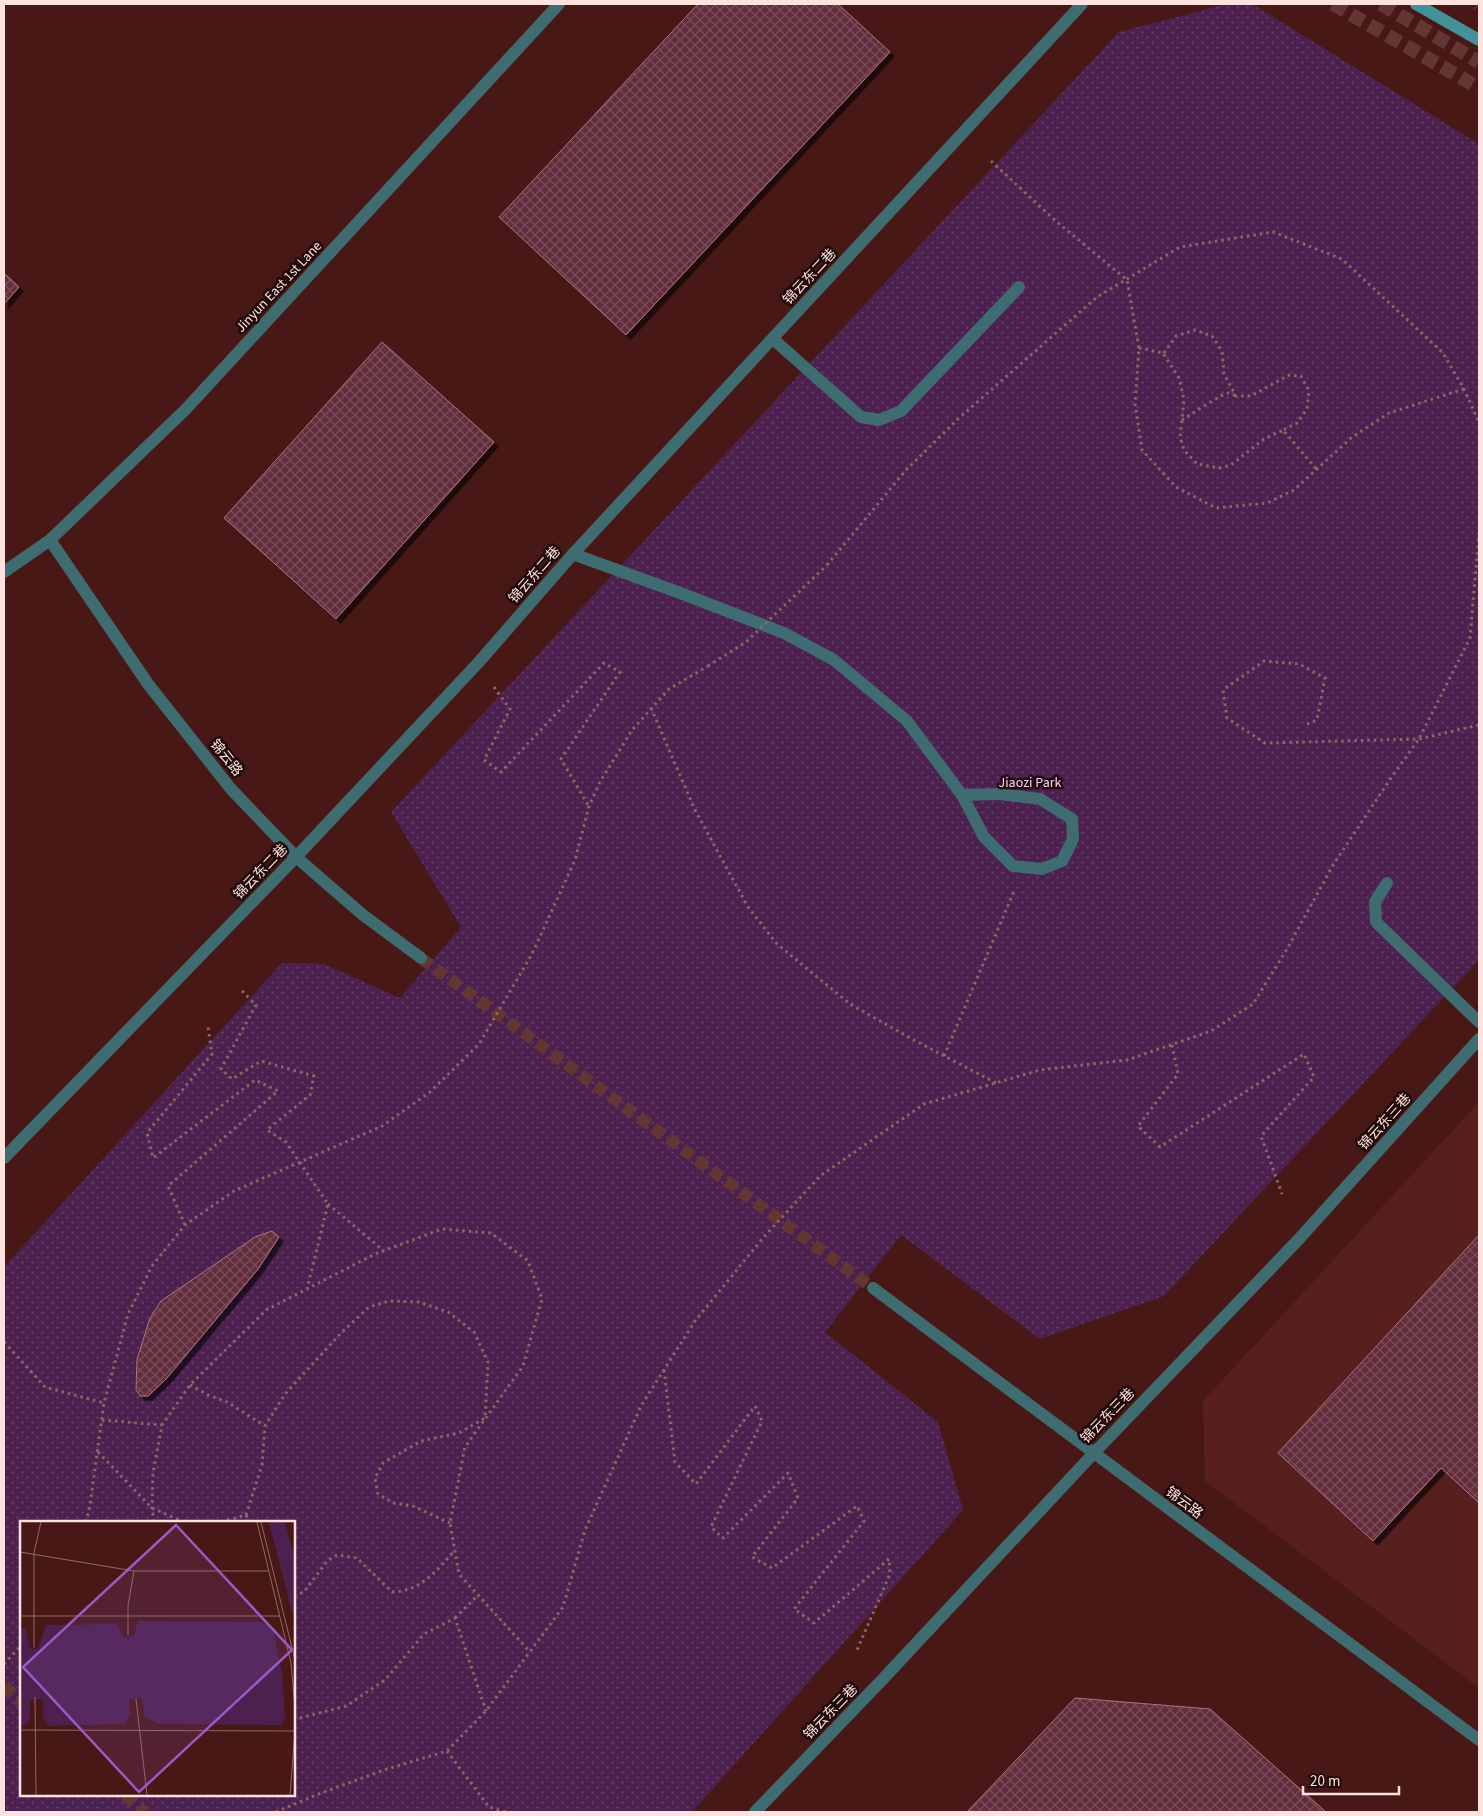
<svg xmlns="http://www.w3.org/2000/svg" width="1483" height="1816" font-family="'Source Sans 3','Noto Sans SC',sans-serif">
  <defs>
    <pattern id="park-dots" width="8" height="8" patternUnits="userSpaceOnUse" patternTransform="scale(1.25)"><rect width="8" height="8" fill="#4c214f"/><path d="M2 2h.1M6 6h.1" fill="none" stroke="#674168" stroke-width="1.8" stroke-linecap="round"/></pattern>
    <pattern id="building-cross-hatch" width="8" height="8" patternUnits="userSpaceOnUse" patternTransform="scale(1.25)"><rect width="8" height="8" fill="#622f3c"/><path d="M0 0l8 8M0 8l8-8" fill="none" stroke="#794d58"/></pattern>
    <filter id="shadow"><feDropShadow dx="4.5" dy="4.5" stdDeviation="0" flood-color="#0009"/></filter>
  </defs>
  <rect width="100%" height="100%" fill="#481816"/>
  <path fill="#57201e" d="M1479,1102v586l-274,-207 -2,-80z"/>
  <path fill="url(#park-dots)" fill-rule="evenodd" d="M1226,4h26l227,140v816l-315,336 -124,43 -139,-104 -76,97 113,90 25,88 -271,302h-688v-545l278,-304 42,1 76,34 61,-71 -70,-115 728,-780zM21,1522h273v273h-273z"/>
  <path fill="url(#building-cross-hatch)" stroke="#ae7480" filter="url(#shadow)" d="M698,4h140l52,48 -264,283 -127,-118z
    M4,273l15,14 -15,17z
    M382,342l112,100 -158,177 -112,-101z
    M272,1231l7,6 -21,32 -92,110 -18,17h-8l-4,-6 1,-31 13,-41 11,-17 94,-64z
    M1479,1235v268l-38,-35 -68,73 -95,-88z
    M1075,1698l135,11 116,103h-359z"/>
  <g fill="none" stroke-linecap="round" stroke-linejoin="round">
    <path stroke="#633634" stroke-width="12" stroke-dasharray="12 6" stroke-linecap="butt" d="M421,958l452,330
      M4,1686l17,16
      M125,1795l19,17"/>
    <path stroke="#633634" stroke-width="14" stroke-dasharray="14 7" stroke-linecap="butt" d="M1333,4l146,84
      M1381,4l98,58
      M1478,4l1,1"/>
    <path stroke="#8e6663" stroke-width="3" stroke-dasharray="2.5 4" stroke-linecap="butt" d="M991,161l66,61 70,58 12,68 -4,56 7,46 34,37 40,21 51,-5 27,-13 57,-52 38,-25 75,-24
      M1139,348l24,5 16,25 5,22 -4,37 4,13 13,14 22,4 12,-3 33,-26 19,-9 34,40
      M1164,353l12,-17 19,-6 17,6 10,15 2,23 12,22h15l38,-21 12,1 8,15 -2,18 -10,14 -14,7
      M1182,420c9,-5 40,-27 47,-27 2,1 5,2 7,3
      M827,565l79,-95 52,-51 139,-122 83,-50 93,-15 69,27 101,94 21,36 15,33
      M494,687l16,22 -26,51 17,12 103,-109 16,9 -59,87 27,46
      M651,708l44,102 53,97 29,37 73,60 62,35 84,44
      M1307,724l10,-4 8,-42 -26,-14 -35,-3 -41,29 4,28 38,25 154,-4 60,-14
      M242,991l14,14 -35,64 11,10 29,-18 53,15 -4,19 -43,35 19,12 42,62 -21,85
      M1172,1045l6,29 -40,52 22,21 144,-93 10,23 -53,59 21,58
      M944,1056l71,-167
      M328,1204l56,47
      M185,1225l-17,-39 110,-95 -23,-11 -102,78 -6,-25 65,-79 -4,-27
      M4,1342l41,45 59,16
      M664,1370l11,92 21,22 59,-78 7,15 -51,106 12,11 65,-65 10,25 -46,59 20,11 85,-62 7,15 -70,88 20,14 75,-64 1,15 -33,76
      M190,1385l18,10 19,7 38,24
      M102,1420l60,5
      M98,1452l54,56 32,14
      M246,1515l2,7
      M85,1522l4,-10 15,-109 24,-89 24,-48 33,-41 49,-34 148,-65 48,-34 49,-48 53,-90 43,-94 14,-54 11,-24 32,-52 37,-41 39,-23
      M154,1522l-2,-14 1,-35 9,-48 28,-40 76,-75 109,-56 67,-25 49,4 37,28 14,38 -19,67 -58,81 -15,76 9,51 71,78
      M221,1522l25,-7 16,-50 3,-39 20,-32 56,-61 28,-26 20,-6 30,1 29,10 26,20 14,30 -3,56 -26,15 -38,8 -38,22 -8,15 3,16 15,9 20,3 37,17
      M294,1596l10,-4 23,-31 10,-6 20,3 35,34c30,-1 45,-22 63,-42
      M455,1618l23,-23
      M4,1664l17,-18
      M294,1715l6,3 46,-12 39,-26 39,-46 31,-16 31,93
      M447,1751l42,56 17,5
      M276,1812l40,-17 68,-25 63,-19 39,-40 77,-104 22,-77 56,-124 54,-85 67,-82 58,-63 104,-72 116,-34 87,-10 84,-29 42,-27 34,-55 46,-84 60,-90 26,-36 51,-101 9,-105"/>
    <path stroke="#3f6c71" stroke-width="12" d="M773,339l88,78 18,3 22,-9 118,-124
      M573,554l110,40 101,39 50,27 73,61 55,74 22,42 29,29 29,3 20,-8 11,-22 -1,-20 -32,-20 -41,-5 -37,1
      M1387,883l-12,19 1,20 103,100"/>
    <path stroke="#3f6c71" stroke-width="12" d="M50,540l98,144 83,105 65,68 67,58 58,43
      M4,572l46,-32 136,-131 373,-405
      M4,1158l292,-301 182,-194 95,-109 509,-550
      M873,1288l606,452
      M755,1812l127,-132 211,-226 206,-215 180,-200"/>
    <path stroke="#45919a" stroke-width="12" d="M1416,4l63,36"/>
    <path stroke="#8e6663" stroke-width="3" stroke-dasharray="2.5 4" stroke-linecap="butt" d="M708,666l38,-24 81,-77"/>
  </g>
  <g text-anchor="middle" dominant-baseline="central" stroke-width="5" stroke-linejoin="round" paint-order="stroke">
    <g font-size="14" fill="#fde2df" stroke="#210b0a">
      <text transform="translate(810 277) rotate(-47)">锦云东二巷</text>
      <text transform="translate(279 287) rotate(-47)">Jinyun East 1st Lane</text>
      <text transform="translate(535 575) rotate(-49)">锦云东二巷</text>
      <text transform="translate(226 758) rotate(51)">锦云路</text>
      <text transform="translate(261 872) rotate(-46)">锦云东二巷</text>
      <text transform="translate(1385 1122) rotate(-48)">锦云东三巷</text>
      <text transform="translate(1108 1416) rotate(-46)">锦云东三巷</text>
      <text transform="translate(1184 1503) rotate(37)">锦云路</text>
      <text transform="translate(831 1712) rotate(-46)">锦云东三巷</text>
    </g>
    <g font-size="14" fill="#fccbfd" stroke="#210b0a">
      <text x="1030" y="783">Jiaozi Park</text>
    </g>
  </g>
  <g transform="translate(20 1521)">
    <rect width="275" height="275" fill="#481816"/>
    <path d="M249,1h16l10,38v63zM118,100l123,1 12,7 9,43 3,48 -5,5 -122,-1 -13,-7 -3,-19 -13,1 1,16 -6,9 -75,2 -6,-7v-20l-13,1v18l-4,7h-6v-97l6,1 4,20h8l8,-24 71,-1 6,13 11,-1z" fill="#4c214f"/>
    <path fill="none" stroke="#906966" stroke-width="1" d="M237,1l34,141 4,45M241,1l34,138M0,31l114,19h134M0,95h260M108,114v-29l6,-35M14,127v-95l7,-31M15,176l1,98M116,178l11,96M0,209l275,1M270,274l5,-64"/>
    <path fill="#9c5ac7" fill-opacity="0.15" stroke="#9c5ac7" stroke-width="2.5" d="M156,4l116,125 -153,142 -116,-125z"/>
    <rect width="275" height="275" fill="none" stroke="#fde2df" stroke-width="2.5"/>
  </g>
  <rect width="1483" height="1816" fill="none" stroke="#fde2df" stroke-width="10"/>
  <path d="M1303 1786v8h96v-8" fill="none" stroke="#fde2df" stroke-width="2.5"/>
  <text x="1310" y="1786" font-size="15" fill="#fde2df" stroke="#210b0a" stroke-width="4" paint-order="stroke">20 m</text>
</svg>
